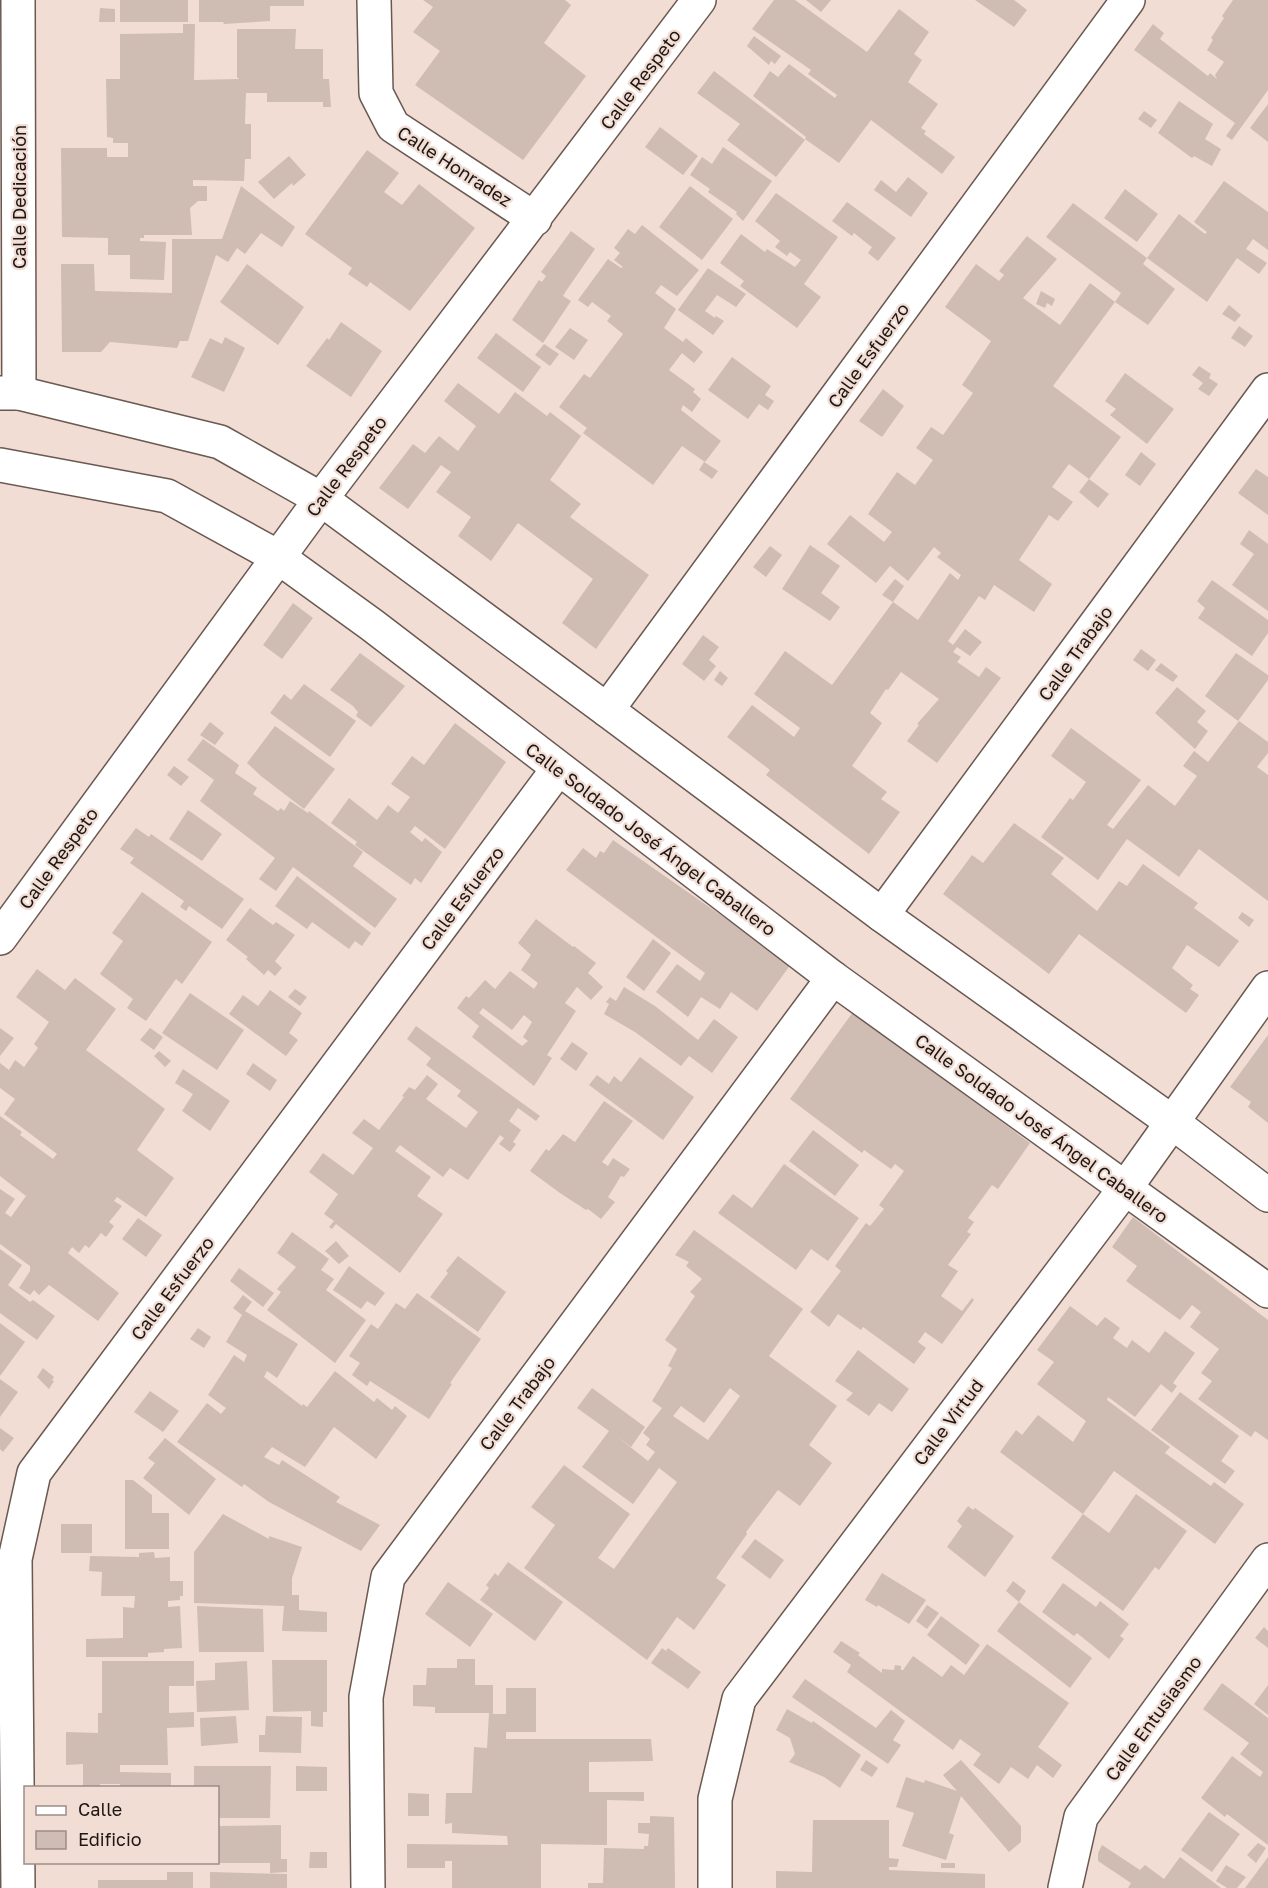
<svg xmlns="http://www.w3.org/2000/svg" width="1268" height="1888" font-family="'Golos Text',sans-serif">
  <rect width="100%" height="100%" fill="#f1ddd4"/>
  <path fill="#cfbcb3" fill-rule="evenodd" d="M120,0h68v22h-68z
    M199,0h105v6h-34v15l-46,3 -1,-2h-24z
    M423,0h142l6,5 -27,38 42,33 -63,84 -108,-75 25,-34 -27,-19 20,-25z
    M774,0h21l72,52 32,-43 30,23 -15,22 8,6 -14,22 30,22 -17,24 5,3 -2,3 31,23 -13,17 -71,-54 -32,43 -34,-24 1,-2 -53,-41 17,-25 8,6 11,-13 46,34 2,-3 -29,-21 3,-4 -59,-41z
    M806,0h25l-10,12z
    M975,0h39l13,10 -13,17z
    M1233,0h35v90l-36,50 -6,-4 9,-13 -101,-73 19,-26 11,9 -4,6 48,37 2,-3 7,6 -2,-4 9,-13 -17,-12 6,-10 -2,-2 13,-20 -2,-2z
    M100,8l15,1v13h-16z
    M183,24h12l-1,56 45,-1 -2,-2v-48h59l-1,20h28v30h6l2,28h-8v-5h-56v-9h-21l-1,31h6v35h-6l-1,22 -51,-1v6h14v15h-9l-8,7 2,27h-48v3h-4v3l26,1 -2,38 -34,-1v-24h-22v-17l-46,-1 -1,-89h46v9h21v-14h-15v-5l-6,-1 -1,-58h14v-45l63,-1z
    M754,36l27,20 -6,8 -4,-3 -2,4 -22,-19z
    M714,71l91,69 -29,37 -49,-37 13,-16 -43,-31z
    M1179,101l34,23 -8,15 16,10 -9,17 -18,-10 -2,2 -34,-25z
    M1268,104v38l-18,-14z
    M1144,111l13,9 -6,8 -13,-9z
    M660,127l38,29 -15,19 -38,-28z
    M723,147l49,34 -29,40 -7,-7 1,-2 -29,-20 2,-3 -20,-14 12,-18 10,7z
    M367,150l32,23 -15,19 18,13 17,-21 56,44 -65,83 -40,-29 -3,5 -19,-13 4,-6 -47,-34z
    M289,156l17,19 -13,11 -1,-3 -18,16 -16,-17z
    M908,177l20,16 -17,24 -37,-27 7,-10 15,12z
    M1224,181l44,31v38l-15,-11 -7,10 21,14 -8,11 -22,-16 -30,44 -60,-44 32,-44 26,20 2,-2 -13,-10z
    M241,186l54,41 -13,20 -21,-14 -16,21 -8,-6 -9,14 -12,-7 -28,86h-8l-3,7 -67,-6 -9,10h-39l-1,-88h33l1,27 77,2v-54h50z
    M690,186l43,33 -31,41 -43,-33z
    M1125,189l33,25 -21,28 -33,-24z
    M776,193l62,44 -34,47 17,13 -24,31 -57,-42 4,-5 -24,-18 21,-29 24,18 2,-3 28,18 6,-7 -11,-8 -3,4 -12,-9 5,-6 -25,-20z
    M847,202l49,36 -18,23 -10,-8 4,-6 -3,-2 -15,-12 -2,3 -20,-15z
    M1073,203l74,55 -4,6 32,25 -27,36 -33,-23 6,-9 -75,-56z
    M642,225l57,45 -22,26 -16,-11 -6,8 21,16 -12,19 19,14 3,-4 17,14 -9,11 -12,-10 -13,17 26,19 -2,3 8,7 -9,13 -9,-7 -2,5 40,31 -16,21 -23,-16 -29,39 -70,-52 4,-5 -28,-21 25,-33 6,4 33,-44 -16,-13 4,-5 -19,-14 -4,5 -10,-7 30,-41 13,9 2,-1 -9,-7 6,-7 -6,-5 14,-19 7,5z
    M571,231l24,18 -29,42 -3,5 8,5 -28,42 -31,-23 27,-40 3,2 4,-6 -5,-4z
    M1027,236l30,23 -34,39 37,27 30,-42 25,19 -62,84 68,51 -32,42 -20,-15 -17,23 21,15 -15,19 -9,-6 -30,45 33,24 -18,28 -40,-27 -9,15 -6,-4 -31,45 5,4 12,-16 17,13 -12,14 -13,-9 -4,5 8,5 -4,5 22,15 7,-10 15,11 -64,85 -30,-22 12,-16 -2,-1 22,-25 -38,-27 -13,18 -2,-1 -16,24 12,10 -30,43 35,26 -6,7 19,13 -31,42 -103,-79 4,-5 -43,-33 25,-32 42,32 6,-9 -46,-34 31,-43 47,34 61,-83 25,18 32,-47 8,7 3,-5 -24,-18 4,-4 -7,-6 -26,34 -18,-15 -14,17 -49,-39 23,-29 34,27 8,-10 -24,-18 29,-42 18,13 18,-25 -17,-12 15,-21 12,8 30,-42 -11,-8 29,-44 -46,-34 31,-43 23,17 5,-6 -5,-4z
    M247,264l57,43 -26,38 -58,-43z
    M708,268l38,26 -10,13 -19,-12 -12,16 10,7 1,-2 8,5 -11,14 -35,-25z
    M1041,291l14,8 -3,7 -5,-3 -2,5 -9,-4z
    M1229,305l12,10 -6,7 -13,-8z
    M341,322l41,29 -31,46 -45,-31 21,-28 2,2z
    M1239,326l14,10 -8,11 -14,-9z
    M570,328l18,12 -14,20 -19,-13z
    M496,333l45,34 -18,25 -46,-34z
    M225,337l20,11 -21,44 -33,-15 19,-39 12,6z
    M544,344l15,10 -9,12 -15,-11z
    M732,357l39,29 -6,9 9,6 -6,9 -9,-6 -11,15 -40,-29z
    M1199,366l12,8 -2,4 9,6 -9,12 -11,-7 5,-6 -11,-8z
    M1125,373l49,36 -27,35 -37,-29 6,-6 -11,-8z
    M458,383l41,31 16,-22 32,24 3,-4 31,24 -31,44 31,24 -11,13 79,58 -53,74 -34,-26 31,-44 -75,-56 -27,38 -33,-25 13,-19 -35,-25 15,-20 -6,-4 -4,-3 -33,44 -29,-21 34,-44 12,9 14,-17 19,15 18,-25 -32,-25z
    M883,389l21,17 -22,31 -23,-16z
    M1141,452l15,12 -16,22 -15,-11z
    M704,462l14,9 -6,8 -13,-9z
    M1256,469l12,8v38l-30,-22z
    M1089,479l20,15 -11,14 -19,-16z
    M1249,530l19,14v67l-36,-26 22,-31 -14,-10z
    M810,545l30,21 -19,27 19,14 -10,14 -48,-32z
    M770,546l12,9 -16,22 -13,-10z
    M895,579l9,7 -11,16 -11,-7z
    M1212,580l56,40v13l-16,23 -54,-38 7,-10 -8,-7z
    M293,603l20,15 -31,41 -19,-14z
    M703,635l16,12 -10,13 7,6 -12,15 -22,-17z
    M1141,649l15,11 -8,11 -15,-11z
    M360,653l45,33 -34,41 -15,-11 2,-4 -5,-6 -23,-16z
    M1236,653l32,22v5l-30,41 -33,-25z
    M1161,663l17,13 -5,6 -18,-12z
    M720,671l8,7 -6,8 -8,-6z
    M304,684l52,37 -26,36 -60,-44 14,-19 7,6z
    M1177,687l29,24 -9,11 11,9 -13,18 -40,-36z
    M1239,721l29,21v11l-11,14 11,8v126l-69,-52 -20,28 -52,-38 -29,41 -57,-43 29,-39 3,2 13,-18 -35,-26 20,-28 70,52 -34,45 6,4 35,-44 27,21 22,-30 -14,-10 11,-15 14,11z
    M210,722l14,11 -9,12 -15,-10z
    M455,723l51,39 -61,87 -30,-23 -5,6 12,10 3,-4 17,14 -21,31 -6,-5 -4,7 -56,-40 2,-3 -26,-19 18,-25 28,22 11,-15 10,8 12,-16 -19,-13 21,-28 12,9z
    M275,726l60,43 -31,40 -43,-33 -14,-13z
    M203,739l36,26 -4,8 22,15 -4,6 25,17 3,-3 3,3 6,-10 18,12 1,-2 54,41 -10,14 44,33 -22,29 -82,-61 -17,24 -17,-12 16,-21 -75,-57 14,-21 -27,-20z
    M174,766l15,11 -8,9 -14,-11z
    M188,810l34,24 -20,27 -33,-22z
    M1014,823l50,35 -13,16 46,37 22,-30 8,5 16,-22 55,39 -4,5 45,33 -20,26 -32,-22 -15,23 21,17 -3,4 9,6 -13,18 -107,-79 -30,40 -106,-80 29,-39 11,8z
    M136,828l13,9 2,-3 93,65 -22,30 -33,-23 -3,5 -6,-4 4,-6 -54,-38 4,-5 -14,-9z
    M613,840l178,124 -34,47 -26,-19 -11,17 -19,-12 -13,20 -32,-25 21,-28 23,17 5,-8 -139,-103 17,-22 13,10 4,-7 4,2z
    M297,876l74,57 -9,13 -7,-5 -6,8 -37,-27 -5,7 -32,-23z
    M142,892l70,50 -30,42 -6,-5 -30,42 -19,-13 6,-9 -33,-25 23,-33 -11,-8z
    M250,908l23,17 3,-3 19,13 -20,26 7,7 -7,8 -7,-6 -4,5 -18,-16 2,-2 -22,-17z
    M1242,912l12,8 -5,7 -11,-9z
    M536,919l37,28 1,-1 22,17 -8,10 15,14 -12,13 -14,-13 -12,16 11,8 -29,44 5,3 -18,28 -62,-49 7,-11 -22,-18 9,-12 3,2 16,-18 10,9 15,-18 24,18 4,-6 -17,-13 10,-15 -13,-12zM483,1008l29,22 12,-15 8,7 -9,15 5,4 -6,5 -43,-33z
    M653,939l18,14 -27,38 -18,-14z
    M37,969l28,21 10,-12 41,31 -30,41 79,59 -28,41 37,28 -28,39 -29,-20 -3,4 8,5 -13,16 5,4 -8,11 -5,-4 -12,15 -4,-3 -6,8 -7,-6 -4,6 51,40 -21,28 -49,-36 -10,10 -5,-5 -4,5 -11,-7 11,-17v-5l-30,-22v-55l15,10 -10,14 6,4 15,-21 -26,-20v-60l22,16 -2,3 33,24 4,-5 -53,-40 11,-15 -15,-11v-25l9,7 6,-10 9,7 14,-19 -4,-4 15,-22 -33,-25z
    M624,987l31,19 43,34 16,-21 24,18 -26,36 -23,-17 -8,10 -46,-34 -31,-18 5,-10 -3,-2 4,-5 6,4z
    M295,989l12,8 -7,9 -12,-9z
    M270,990l32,23 -13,20 9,7 -12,16 -57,-42 14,-19 15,11z
    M190,993l54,37 -27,40 -55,-37z
    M853,1012l177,131 -32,46 -6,-4 -24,33 6,4 -7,10 4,2 -23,31 10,6 -17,25 21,15 10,-13 2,2 -32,44 -17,-12 -7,10 8,6 -12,16 -51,-37 -2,3 -23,-16 -9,13 -19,-15 31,-41 -6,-5 31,-43 4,3 14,-17 -5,-4 25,-34 -9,-7 -4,5 -27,-19 -2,3 -72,-54z
    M416,1026l124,90 -4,5 -18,-13 -9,13 12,9 -8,12 3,2 -6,8 -11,-8 5,-6 -4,-3 -32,45 -18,-12 -7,9 -43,-32 -5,6 36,26 -14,19 26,18 -43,59 -64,-49 -4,5 -3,-2 5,-6 -10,-7 14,-20 -29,-22 14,-19 30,22 20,-27 -21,-15 12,-14 15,11 25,-33 -2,-1 7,-9 6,3 12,-15 11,9 -12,15 40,29 12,-16 -21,-16 4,-5 -35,-26 5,-7 -24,-19z
    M0,1028l14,10 -14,18z
    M150,1028l13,9 -9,13 -14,-10z
    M1268,1035v88l-20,-16 3,-5 -21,-15z
    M572,1042l16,11 -12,18 -16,-12z
    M159,1051l12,10 -6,6 -11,-11z
    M640,1057l54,40 -31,43 -74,-55 8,-10 12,9 5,-8 7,6z
    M253,1063l24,17 -7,11 -24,-17z
    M183,1069l47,32 -20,30 -28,-20 11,-17 -18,-11z
    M604,1101l29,20 -31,41 6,4 5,-8 17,11 -6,8 -3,-1 -13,21 7,5 -14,17 -13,-10 -2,1 -26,-17 -30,-22 16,-22 3,2 14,-17 12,8z
    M813,1130l46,35 -24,31 -46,-35z
    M784,1164l75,54 -31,43 -17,-12 -15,21 -78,-57 15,-19 19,14z
    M1133,1217l135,103v120l-13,-9 -4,6 -53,-38 14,-18 -11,-8 18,-24 -29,-22 11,-15 -9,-7 -12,15 -54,-39 11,-15 -25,-19z
    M138,1218l24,17 -16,22 -24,-18z
    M694,1230l109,79 -34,47 68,50 -28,39 23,18 -32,43 -22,-16 -32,42 1,2 -31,44 10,7 -32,45 -17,-13 -30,43 -123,-92 31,-43 -24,-18 33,-42 66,49 -32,44 16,11 63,-87 -18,-14 -26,36 -51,-37 27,-36 -32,-23 15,-20 53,39 -14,20 -16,-12 33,26 7,-9 -9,-7 4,-6 -7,-6 19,-25 -10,-7 20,-33 -4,-2 9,-17 -12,-9 30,-44 -5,-4 12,-13 -16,-13 3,-4 -14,-7zM730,1388l10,8 -32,44 -35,-24 8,-10 23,17z
    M292,1232l37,27 -8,11 13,9 -8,11 40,30 -31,43 -68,-53 14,-18 -4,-3 19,-22 -19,-14z
    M336,1241l13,15 -10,8 -14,-13z
    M0,1249l22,16 -14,20 22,17 3,-2 22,16 -18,24 -37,-27z
    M458,1256l48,36 -28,40 -48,-35 18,-24 -2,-2z
    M349,1266l36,27 -10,13 -8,-5 -6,8 -28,-19z
    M239,1268l35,25 -11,14 -33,-26z
    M417,1293l64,46 -31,44 2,1 -23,35 -59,-38 -3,5 -15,-11 8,-12 -11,-7 22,-32 7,5 18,-26 9,6z
    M243,1295l9,7 -7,9 53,33 -21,34 -10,-7 -3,6 38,29 1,-2 4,3 28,-36 39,31 3,-4 15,12 3,-4 12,10 -31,43 -42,-32 -29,40 -33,-20 -8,10 15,8 3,-5 58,37 -4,5 44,23 -19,26 -92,-49 -25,-18 -2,3 -65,-45 30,-39 14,11 5,-6 -18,-13 26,-40 10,7 3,-7 -21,-13 16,-27 -9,-7z
    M1070,1306l27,20 8,-9 15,11 -7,10 14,10 5,-8 17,13 16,-22 30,22 -22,30 4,3 -5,7 -11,-9 -26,33 -27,-20 -1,3 63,47 -5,6 46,33 3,-4 30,22 -29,40 -101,-73 -31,43 -83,-62 16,-22 6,5 16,-20 35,27 13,-21 -49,-37 17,-22 -17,-12z
    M0,1323l25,19 -25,34z
    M198,1328l13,9 -7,11 -14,-9z
    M858,1350l51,39 -17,23 -13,-9 -10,13 -23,-16 7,-7 -18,-12z
    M43,1368l11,9 -2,3 2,1 -5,8 -12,-12z
    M0,1379l18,13 -18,25z
    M150,1391l29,20 -16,21 -29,-20z
    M1180,1392l59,44 -18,25 14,10 -10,13 -74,-54z
    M0,1428l14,10 -11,14 -3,-3z
    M165,1438l51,41 -27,36 -46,-37 12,-15 -7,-5z
    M125,1480h8l19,15v18h17v36h-44z
    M1136,1494l51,37 -28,39 -4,-3 -32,44 -72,-53 32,-44 26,19z
    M968,1506l5,4 2,-2 39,28 -29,41 -38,-30 15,-21 -5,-5z
    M223,1514l46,25v-3l33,11 -10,31v17h7v15l28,2v20l-45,-1 2,-25 -90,-3v-51z
    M61,1524h31v29h-31z
    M755,1539l29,21 -14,19 -29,-22z
    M154,1552l1,6 15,-1v24h13v15h-3v4l-12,1v6l12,-1 2,42 -18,1v3l-16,1v4h-62v-18l37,-1v-31l11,1 1,-12h-34l1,-24 -13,-1 1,-15 49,1v-4z
    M508,1562l55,40 -28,39 -55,-41 9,-12 -3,-3 9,-12 3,3z
    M882,1573l44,27 -17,24 -31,-19 -1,2 -12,-7z
    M1013,1581l13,10 -7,11 73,56 -22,30 -73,-57 22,-29 -13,-11z
    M448,1582l45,32 -23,33 -45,-33z
    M1063,1583l33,24 4,-6 29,23 -9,12 4,3 -15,20 -32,-26 -3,3 -32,-24z
    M927,1605l12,8 -12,16 -11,-8z
    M197,1606l66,3 1,43h-65z
    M941,1616l39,29 -14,20 -39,-30z
    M1264,1627l4,4v17l-13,-10z
    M841,1641l19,12 -2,2 24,18v-4l12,1 1,-5 6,1v4h2l10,-14 29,21 9,-12 13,10 23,-31 82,59 -31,44 24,18 -9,13 -16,-13 -9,14 -17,-12 -12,17 -26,-19 8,-11 -21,-15 -7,11 -106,-78 4,-7 -18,-13z
    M662,1648l4,3 2,-3 33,24 -13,17 -37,-26z
    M457,1659h18v26h18v29h13v-26h30v44h-30v7h145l2,22 -64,1v30h55v9l-37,-1v45l-66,-1v44h-89v-27h-7v7h-38v-24l101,1 -1,-9 -55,-3v-10l-7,1 1,-31h26l2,-46 13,1 2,-35h-54v-6l-22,-1v-21h13l1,-17h30z
    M272,1660h55v52h-4v15l-12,-1v-15l-38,1z
    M102,1661h92v25h-25v27l25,-1v15l-27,1 1,37h-48v7l51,1v15h-51v-4h-20v4h-17v-24l-17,1v-33l32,1v-20h4z
    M247,1661l2,49 -52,2 -1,-31 19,-1v-17z
    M805,1679l71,49 15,-18 14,11 -12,19 8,5 -13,19 -96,-67z
    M1222,1683l46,35v127l-41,-31 -2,3 -24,-19 31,-42 28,21 3,-5 -23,-18 9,-11 -46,-34z
    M1268,1685v30l-14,-11z
    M787,1709l25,14 1,-2 48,34 -21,33 -16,-11 -35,-15 6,-8 -5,-16 -14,-8z
    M236,1716l2,27 -37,3 -1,-28z
    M266,1716l36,1 -1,36 -42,-1v-17h6z
    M866,1760l12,8 -6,9 -12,-7z
    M961,1760l60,66v16l-12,10 -48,-56 -12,37 5,2 -8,25 -44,-14 12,-33 -18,-6 10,-30 18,6 1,-3 32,11 -14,-16z
    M194,1766h77l-1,52h-52v-30h-24z
    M296,1766l31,1v24h-31z
    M408,1793l21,1v22h-21z
    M1209,1812l31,22 -28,38 -31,-22z
    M650,1816l24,1 1,71h-87v-5h15l1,-35 40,1v-3h4l1,-12 -11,-1v-10h12z
    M813,1820h76v38l10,1 -2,8h-8v3l96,4v14h-209v-17l36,1z
    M281,1825v34h6v13l-17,1v-10h-52v-37z
    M1258,1843l8,5 -10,15 -9,-8z
    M1102,1845l38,25 5,-5 19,14 16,-22 41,31h-93l3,-5 -33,-22v-8z
    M310,1852h17v16h-18z
    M1268,1857v31h-23z
    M941,1863h14v5h-14z
    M1226,1865l20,12 -9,11h-10l-11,-7z
    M167,1872h26v16h-95v-8h69z
    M210,1872l77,2v14h-77z"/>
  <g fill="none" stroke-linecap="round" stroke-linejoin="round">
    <g stroke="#6a5951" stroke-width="36">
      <path id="minor" d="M18,0l1,393
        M374,0l2,93 17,33 142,93
        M607,710l521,-710
        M882,915l386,-525
        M0,938l321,-439 378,-499
        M18,1888l-3,-329 19,-86 524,-704
        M368,1888l-2,-191 22,-120 445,-599
        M715,1888v-89l24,-100 387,-512 142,-199
        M1065,1888l16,-71 187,-257"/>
    </g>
    <g stroke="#6a5951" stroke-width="36">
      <path id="tertiary" d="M0,393h19l201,49 101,57 286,211 275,205 290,207 96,73
        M0,465l167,31 111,61 94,68 461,353 435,313"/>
    </g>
    <use href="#minor" stroke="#fff" stroke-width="33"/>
    <use href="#tertiary" stroke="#fff" stroke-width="33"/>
  </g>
  <g text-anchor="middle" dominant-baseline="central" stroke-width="4.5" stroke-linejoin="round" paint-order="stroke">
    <g font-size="18" fill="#1d1613" stroke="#f1ddd4">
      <text transform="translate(640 79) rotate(-53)">Calle Respeto</text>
      <text transform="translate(455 166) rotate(33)">Calle Honradez</text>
      <text transform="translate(19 197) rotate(-90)">Calle Dedicación</text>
      <text transform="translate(868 355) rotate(-54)">Calle Esfuerzo</text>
      <text transform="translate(346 466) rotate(-53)">Calle Respeto</text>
      <text transform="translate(1075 653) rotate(-54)">Calle Trabajo</text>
      <text transform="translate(651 839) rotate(37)">Calle Soldado José Ángel Caballero</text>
      <text transform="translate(58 858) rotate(-54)">Calle Respeto</text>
      <text transform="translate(462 898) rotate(-53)">Calle Esfuerzo</text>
      <text transform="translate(1042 1128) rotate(36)">Calle Soldado José Ángel Caballero</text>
      <text transform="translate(172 1288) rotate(-53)">Calle Esfuerzo</text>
      <text transform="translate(517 1403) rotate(-53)">Calle Trabajo</text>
      <text transform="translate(948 1422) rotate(-53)">Calle Virtud</text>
      <text transform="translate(1153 1718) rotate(-54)">Calle Entusiasmo</text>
    </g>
  </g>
  <rect x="24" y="1786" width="195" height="78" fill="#f1ddd4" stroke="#9c8d87" stroke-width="1.5"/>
  <rect x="36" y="1806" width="30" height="9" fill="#ffffff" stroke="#9c8d87" stroke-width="1.5"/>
  <text x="78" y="1816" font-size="18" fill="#1d1613">Calle</text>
  <rect x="36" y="1831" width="30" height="18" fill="#cfbcb3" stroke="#9c8d87" stroke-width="1.5"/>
  <text x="78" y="1846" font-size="18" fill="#1d1613">Edificio</text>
</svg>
